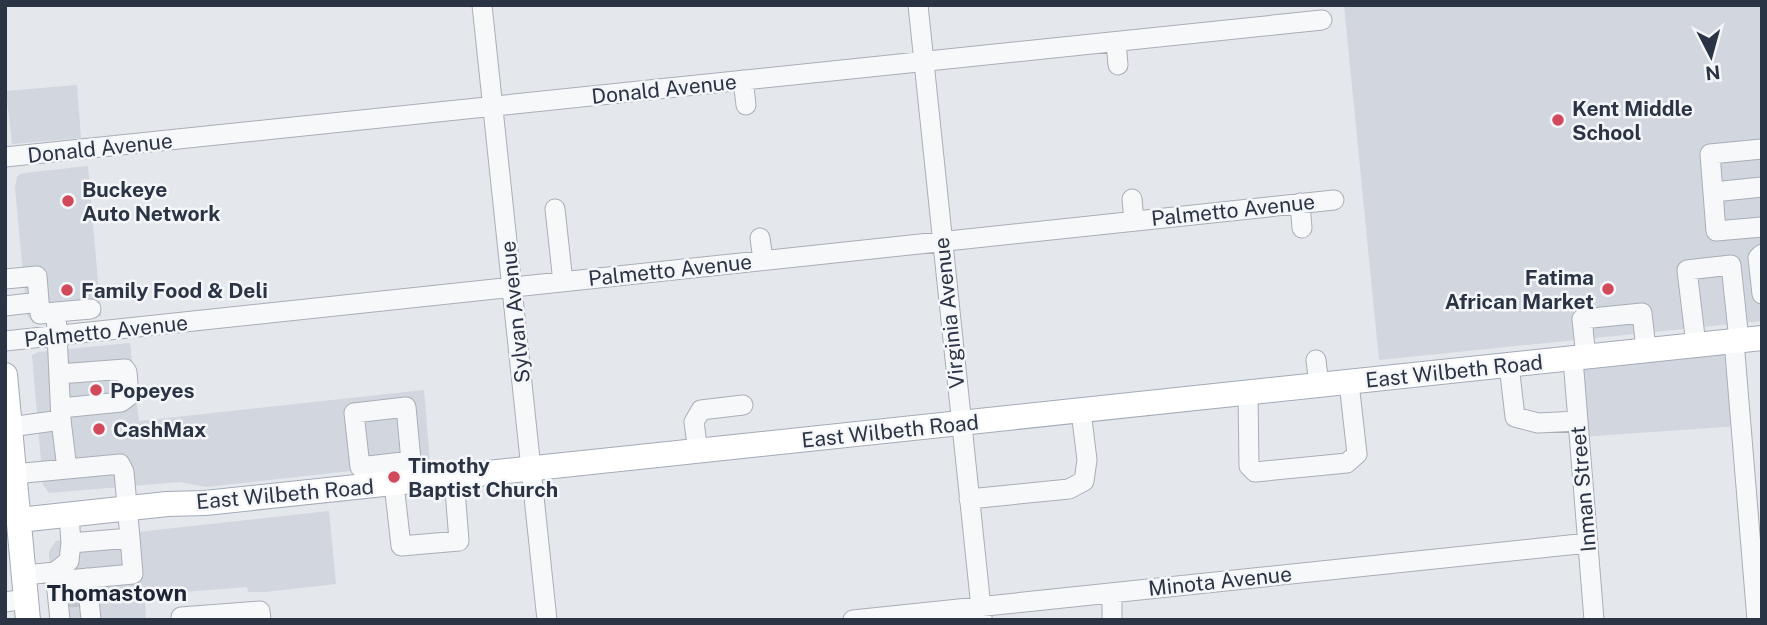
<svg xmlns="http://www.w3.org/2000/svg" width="1767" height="625" font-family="'Public Sans',sans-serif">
  <rect width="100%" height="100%" fill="#e4e7ec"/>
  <path fill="#d2d6de" d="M1344,5h418v316l-383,39z
    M77,85l4,53 -69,6 -6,-53z
    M88,166l13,150 -68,7 -6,-8 -12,-127 2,-11 3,-3 13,-2z
    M1734,341l6,85 -161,11 -6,-78z
    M130,343l9,78 285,-31 6,72 -224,25 -26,-5 -131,11 -6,-8 -11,-130 7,-3z
    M329,511l7,73 -71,8h-17l-1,-5 -88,7 -1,5 -13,1 1,20h-91l-6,-61v-8l7,-10z"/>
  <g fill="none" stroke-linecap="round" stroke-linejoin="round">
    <path stroke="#bfc3cb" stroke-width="19" stroke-dasharray="19 10" stroke-linecap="butt" d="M75,589l1,18"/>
    <g stroke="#a9aeb7" stroke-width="21">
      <path id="minor" d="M482,5l65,615
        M918,5l64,612
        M1116,42l2,23
        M743,80l3,25
        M1762,149l-52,5 6,77 46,-4
        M5,157l1317,-137
        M1713,192l49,-5
        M1132,199l2,22
        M1300,203l2,25
        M555,209l8,73
        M760,238l3,22
        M1762,254l-4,4 4,36
        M5,279l32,-3 3,38 16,-2 5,108 6,49
        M5,306l34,-4
        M56,312l35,-3
        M5,341l1329,-141
        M1734,341l23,279
        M1696,345l-9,-75 44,-5 8,75
        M1586,357l-4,-38 60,-6 4,37
        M1573,359l21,261
        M1316,360l3,26
        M1509,365l6,52 23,6 40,-2
        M59,374l66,-5 2,3 2,24 -8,6 -60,6
        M1248,394l1,72 6,6 92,-9 10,-9 -8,-71
        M10,427l51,-7
        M698,452l-4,-30 7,-12 42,-5
        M411,461l-51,6 -6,-54 52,-6 7,75
        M14,474l106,-10 4,8 6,66 -59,5 -2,-28
        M394,484l7,62 58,-5 -5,-64
        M969,499l100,-10 15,-8 3,-21 -6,-49
        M55,572l5,48
        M24,575l31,-3 14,-11 2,-18
        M87,578l4,42
        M57,581l76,-7 -3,-36
        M5,602l21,-3
        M181,620v-3l79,-6 1,9
        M853,620l735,-77
        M1112,620v-27"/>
    </g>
    <g stroke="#a3abb8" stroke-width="26">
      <path id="major" d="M5,375l23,245
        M19,520l148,-16 38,-1 1557,-165"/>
    </g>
    <use href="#minor" stroke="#f7f8fa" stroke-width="19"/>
    <use href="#major" stroke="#fff" stroke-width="24"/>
  </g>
  <g fill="#d1495b" stroke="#f4f6f9" stroke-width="2.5">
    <circle cx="1558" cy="120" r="7"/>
    <circle cx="68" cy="201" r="7"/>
    <circle cx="1608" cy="289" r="7"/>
    <circle cx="67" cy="290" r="7"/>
    <circle cx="96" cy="390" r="7"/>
    <circle cx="99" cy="429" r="7"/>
    <circle cx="394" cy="477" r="7"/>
  </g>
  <g text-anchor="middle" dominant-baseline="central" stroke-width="5" stroke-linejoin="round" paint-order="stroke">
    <g font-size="21" fill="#2b3445" stroke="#f4f6f9">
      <text transform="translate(664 89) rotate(-6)">Donald Avenue</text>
      <text transform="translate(100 148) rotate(-6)">Donald Avenue</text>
      <text transform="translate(1233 210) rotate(-6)">Palmetto Avenue</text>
      <text transform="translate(670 270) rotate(-6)">Palmetto Avenue</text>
      <text transform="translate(515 312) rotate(-96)">Sylvan Avenue</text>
      <text transform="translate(949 313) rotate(-96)">Virginia Avenue</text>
      <text transform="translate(106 331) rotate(-6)">Palmetto Avenue</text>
      <text transform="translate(1454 371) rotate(-6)">East Wilbeth Road</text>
      <text transform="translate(890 431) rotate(-6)">East Wilbeth Road</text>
      <text transform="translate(1583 489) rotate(-95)">Inman Street</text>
      <text transform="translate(285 494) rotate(-5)">East Wilbeth Road</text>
      <text transform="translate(1220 581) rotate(-6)">Minota Avenue</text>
    </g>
    <g font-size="21" font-weight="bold" fill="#2b3445" stroke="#f4f6f9" text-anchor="start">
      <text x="1572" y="108">Kent Middle<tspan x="1572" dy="24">School</tspan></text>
      <text x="82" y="189">Buckeye<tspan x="82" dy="24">Auto Network</tspan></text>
      <text x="1594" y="277" text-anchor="end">Fatima<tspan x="1594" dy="24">African Market</tspan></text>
      <text x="81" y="290">Family Food &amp; Deli</text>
      <text x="110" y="390">Popeyes</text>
      <text x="113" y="429">CashMax</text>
      <text x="408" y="465">Timothy<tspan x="408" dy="24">Baptist Church</tspan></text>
    </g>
    <g font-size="23" font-weight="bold" fill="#1d2536" stroke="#f4f6f9">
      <text x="117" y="592">Thomastown</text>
    </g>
  </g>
  <rect width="1767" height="625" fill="none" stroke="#2b3445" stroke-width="14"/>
  <g transform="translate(1711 56) rotate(174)" stroke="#f4f6f9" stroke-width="5" paint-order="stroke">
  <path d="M0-5L12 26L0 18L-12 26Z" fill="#2b3445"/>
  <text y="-10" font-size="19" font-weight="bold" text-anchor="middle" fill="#2b3445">N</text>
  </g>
</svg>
